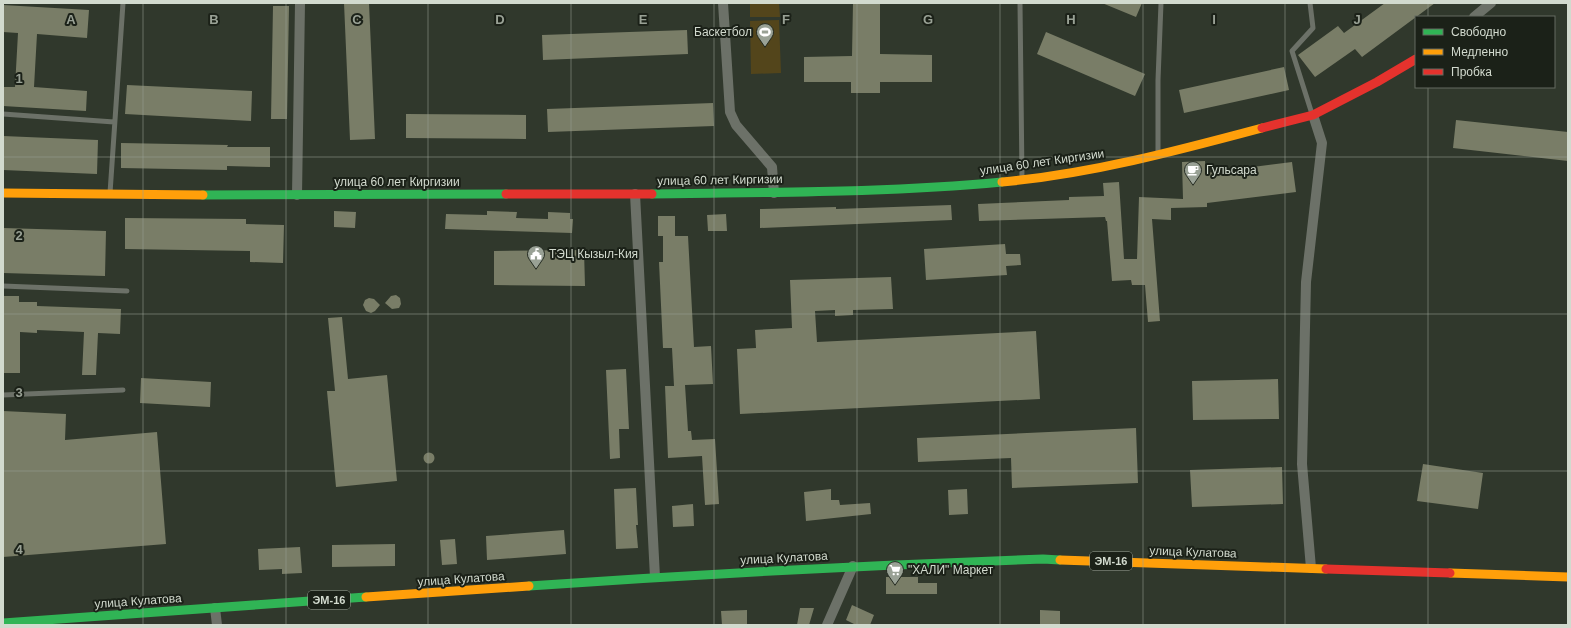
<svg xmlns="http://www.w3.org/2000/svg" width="1571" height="628" font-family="Arial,sans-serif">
  <rect width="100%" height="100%" fill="#30382c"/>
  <path fill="#53451b" d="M750,3h29l1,14h-30z
    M779,20l2,53 -30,1 -1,-53z"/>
  <path fill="#797d67" d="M344,3h25l6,136 -25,1z
    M853,3h27v51l52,1v27h-52v11h-29v-11h-47v-25l48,-1z
    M1102,3h40l-6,14z
    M1385,3h50l-73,54 -7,-8 -40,28 -17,-22 40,-29 6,7z
    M3,5l86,5 -2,28 -50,-4 -3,53 53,4 -1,20 -83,-5v-19h12l3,-54 -15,-1z
    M273,6h16l-2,113h-16z
    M687,30l1,24 -145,6 -1,-25z
    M1046,32l99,42 -10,22 -98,-42z
    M1284,67l5,23 -105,23 -5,-23z
    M127,85l125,6 -1,30 -126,-7z
    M713,103l1,23 -166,6 -1,-23z
    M406,114l120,1v24l-120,-1z
    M1456,120l112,12v29l-115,-13z
    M3,136l95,4 -1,34 -94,-4z
    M121,143l107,2 -1,2h43v20l-43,-1v4l-106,-2z
    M1205,161l1,12 86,-11 4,30 -89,11v4l-36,1v12l-19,-1 8,102 -12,1 -3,-37h-13l-1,-5 -19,1 -5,-60h-1l-1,-4 -126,4 -1,-17 91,-4v-3l35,-1 -1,-13 16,-1 5,77h13l2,-62 44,2 -1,-37z
    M951,205l1,15 -192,8v-19l76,-2v2z
    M334,211l22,1 -1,16 -21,-1z
    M487,211l30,1 -1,6 32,1v-7l22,1v6h3l-1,14 -127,-4 1,-15 41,1z
    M726,214l1,17h-19l-1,-16z
    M658,216h17v20h13l6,111 17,-1 2,38 -28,1 3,46h3l1,9 23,-1 4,65 -14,1 -3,-49 -34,2 -3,-72h9l-2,-38h-9l-4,-86h4v-26h-5z
    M125,218l121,1v5l38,1 -1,38 -33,-1v-11l-125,-2z
    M3,228l103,3 -1,45 -102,-3z
    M1005,244l1,10h14l1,11 -15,1 1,9 -81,5 -2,-31z
    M584,250l1,36 -91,-1v-34z
    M891,277l2,32 -40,1v5l-18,1v-6l-20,1 2,31 219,-11 4,68 -300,15 -3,-65 19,-1 -1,-18 37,-2 -2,-48z
    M396,295l4,3 1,6 -2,4 -7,1 -7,-6 6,-7z
    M3,296h16v6h18v4l84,3 -1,25 -22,-1 -2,42h-14l2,-43 -47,-2v3l-17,-1v41h-17z
    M369,298l5,1 6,6 -5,6 -4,2 -5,-2 -3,-6 2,-5z
    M342,317l6,62 39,-4 10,106 -61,6 -9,-96h8l-7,-73z
    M626,369l3,60h-10l1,29 -10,1 -4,-89z
    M141,378l70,4 -1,25 -70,-4z
    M1278,379l1,40 -86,1 -1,-39z
    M3,411l63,3 -1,26 92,-8 9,112 -163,13z
    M1136,428l2,55 -126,5 -1,-30 -93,4 -1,-24z
    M423.5 458a5.5 5.5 0 1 1 11 0a5.5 5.5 0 1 1-11 0Z
    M1423,464l60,9 -5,36 -61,-8z
    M1282,467l1,37 -91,3 -2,-37z
    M636,488l2,37h-2l2,23 -22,1 -2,-60z
    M831,489v11h8l1,5 30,-2 1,11 -65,7 -2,-29z
    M967,489l1,25 -19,1 -1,-25z
    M693,504l1,22 -21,1 -1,-21z
    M564,530l2,24 -79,6 -1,-24z
    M455,539l2,25 -15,1 -2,-25z
    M395,544v22l-63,1v-22z
    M300,547l2,26 -20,1v-5l-23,1 -1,-21z
    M886,577h32v6h19v11h-51z
    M852,605l22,10 -4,10h-14l-10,-5z
    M800,608h14l-5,17h-12z
    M747,610v15h-25l-1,-14z
    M1040,610l20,1v14h-20z"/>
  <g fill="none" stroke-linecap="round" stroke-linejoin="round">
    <path stroke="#6c7168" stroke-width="5" d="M1020,3l2,176
      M1310,3l3,25 -21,23 20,63
      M3,114l111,8
      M1158,155v-75l3,-77
      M110,193l13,-190
      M3,286l124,5
      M3,395l120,-5"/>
    <path stroke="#6c7168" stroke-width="10" d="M723,3l7,109 6,13 36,42 2,26
      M1474,17l17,-14
      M635,194l20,383
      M297,195l3,-192
      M1311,568l-9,-104 4,-182 16,-139 -9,-28
      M215,608l2,17
      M827,625l26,-59"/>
    <path stroke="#30b455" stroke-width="9" d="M652,194c116,-2 233,-1 350,-12
      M203,195l303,-1
      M529,586c171,-12 343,-21 514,-27l17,1
      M3,623l363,-26"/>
    <path stroke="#ff9f0a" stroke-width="9" d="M1002,182c88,-8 174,-31 260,-54
      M3,193l200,2
      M1060,560l266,9
      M1450,573l118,4
      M366,597l163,-11"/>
    <path stroke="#e5322d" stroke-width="9" d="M1262,128l51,-13 64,-33 39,-23
      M506,194h146
      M1326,569l124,4"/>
  </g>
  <path fill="none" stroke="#99a195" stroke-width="1" stroke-opacity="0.55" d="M143,3v622M286,3v622M428,3v622M571,3v622M714,3v622M857,3v622M1000,3v622M1143,3v622M1285,3v622M1428,3v14M1428,87v538M3,157h1565M3,314h1565M3,471h1565"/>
  <defs>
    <g id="stadium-pin" transform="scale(0.9)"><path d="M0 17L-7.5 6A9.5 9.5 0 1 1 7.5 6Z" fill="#99a195" stroke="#1b2118"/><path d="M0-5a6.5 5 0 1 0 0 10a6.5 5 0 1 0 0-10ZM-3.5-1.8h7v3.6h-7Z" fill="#fff"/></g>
    <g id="cafe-pin" transform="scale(0.9)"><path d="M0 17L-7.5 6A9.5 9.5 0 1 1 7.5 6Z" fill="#99a195" stroke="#1b2118"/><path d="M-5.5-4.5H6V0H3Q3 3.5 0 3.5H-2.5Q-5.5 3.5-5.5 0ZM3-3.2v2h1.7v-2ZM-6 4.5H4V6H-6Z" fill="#fff"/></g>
    <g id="civic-pin" transform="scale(0.9)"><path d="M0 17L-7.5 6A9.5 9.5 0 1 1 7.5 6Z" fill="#99a195" stroke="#1b2118"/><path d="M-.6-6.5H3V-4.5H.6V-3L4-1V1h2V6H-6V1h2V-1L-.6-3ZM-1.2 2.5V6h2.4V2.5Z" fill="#fff"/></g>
    <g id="supermarket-pin" transform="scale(0.9)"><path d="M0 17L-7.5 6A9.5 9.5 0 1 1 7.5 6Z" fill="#99a195" stroke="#1b2118"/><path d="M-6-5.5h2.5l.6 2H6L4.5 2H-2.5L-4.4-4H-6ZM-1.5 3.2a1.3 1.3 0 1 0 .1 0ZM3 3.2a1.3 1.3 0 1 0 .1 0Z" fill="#fff"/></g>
  </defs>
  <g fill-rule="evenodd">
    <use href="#stadium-pin" x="765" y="32"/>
    <use href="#cafe-pin" x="1193" y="170"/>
    <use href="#civic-pin" x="536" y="254"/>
    <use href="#supermarket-pin" x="895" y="570"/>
  </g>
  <g text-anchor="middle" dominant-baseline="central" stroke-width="4" stroke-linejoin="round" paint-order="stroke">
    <g fill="#1b2118" stroke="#9ba297" stroke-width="1">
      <rect x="1090" y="552" width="42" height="18" rx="3"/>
      <rect x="308" y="591" width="42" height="18" rx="3"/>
    </g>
    <g font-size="11" font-weight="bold" fill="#d2dace">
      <text x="1111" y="561">ЭМ-16</text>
      <text x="329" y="600">ЭМ-16</text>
    </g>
    <g font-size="12" fill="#d2dace" stroke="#1b2118" text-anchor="start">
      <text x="752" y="32" text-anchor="end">Баскетбол</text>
      <text x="1206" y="170">Гульсара</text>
      <text x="549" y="254">ТЭЦ Кызыл-Кия</text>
      <text x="908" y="570">"ХАЛИ" Маркет</text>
    </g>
    <g font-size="12" fill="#d2dace" stroke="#1b2118">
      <text transform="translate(1042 162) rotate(-8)">улица 60 лет Киргизии</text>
      <text transform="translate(720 180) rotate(-1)">улица 60 лет Киргизии</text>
      <text x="397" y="182">улица 60 лет Киргизии</text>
      <text transform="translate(1193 552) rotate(2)">улица Кулатова</text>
      <text transform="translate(784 558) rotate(-3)">улица Кулатова</text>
      <text transform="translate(461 579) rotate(-4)">улица Кулатова</text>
      <text transform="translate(138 601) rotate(-4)">улица Кулатова</text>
    </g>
  </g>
  <g font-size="13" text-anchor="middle" font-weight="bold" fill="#99a195" stroke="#1b2118" stroke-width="4" stroke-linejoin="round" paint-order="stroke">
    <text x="71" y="24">A</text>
    <text x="214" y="24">B</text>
    <text x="357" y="24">C</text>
    <text x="500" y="24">D</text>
    <text x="643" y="24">E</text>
    <text x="786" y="24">F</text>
    <text x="928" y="24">G</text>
    <text x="1071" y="24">H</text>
    <text x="1214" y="24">I</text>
    <text x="1357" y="24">J</text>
    <text x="19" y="83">1</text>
    <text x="19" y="240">2</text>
    <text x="19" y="397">3</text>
    <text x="19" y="554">4</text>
  </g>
  <rect width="1571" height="628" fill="none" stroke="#d2dace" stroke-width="8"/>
  <rect x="1415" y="16" width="140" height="72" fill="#1b2118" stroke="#646b61"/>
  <rect x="1423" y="29" width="20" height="6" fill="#30b455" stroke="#646b61"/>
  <text x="1451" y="36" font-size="12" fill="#d2dace">Свободно</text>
  <rect x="1423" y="49" width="20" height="6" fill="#ff9f0a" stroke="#646b61"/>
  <text x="1451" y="56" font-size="12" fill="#d2dace">Медленно</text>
  <rect x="1423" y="69" width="20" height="6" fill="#e5322d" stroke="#646b61"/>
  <text x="1451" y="76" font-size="12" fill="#d2dace">Пробка</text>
</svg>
